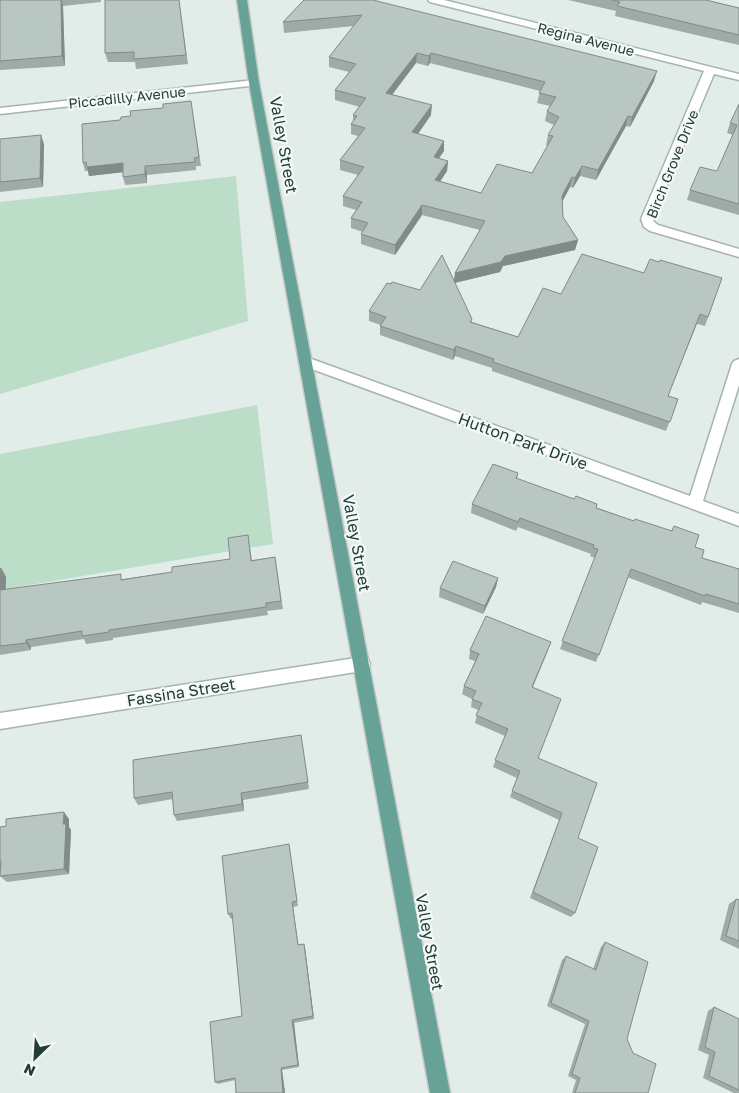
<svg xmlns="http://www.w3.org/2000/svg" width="739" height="1093" font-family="'Golos Text',sans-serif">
  <rect width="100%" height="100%" fill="#e2ece9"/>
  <path fill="#bcddc7" d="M236,176l12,145 -248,73v-192z
    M257,405l16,139 -273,46v-136z"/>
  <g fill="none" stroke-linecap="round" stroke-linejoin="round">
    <g stroke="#a5b4b0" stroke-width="3">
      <path id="minor" d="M428,0h16l295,74v6l-25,-6 -61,145 1,3 4,3 81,24v8l-89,-26 -6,-4 -3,-8 63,-148 -274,-69z
        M254,80l5,3 -1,2 -258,29v-6z
        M306,357l384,139 42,-132 2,-3 5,-2v26l-36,116 36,13v12l-438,-161 -2,-3 2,-3z
        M362,657l6,2 2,5 -2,5 -6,2 -362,58v-16z"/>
    </g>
    <g stroke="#c1c9c7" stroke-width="3">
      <path id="major" d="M237,0h10l12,83 191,1010h-20l-181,-1010z"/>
    </g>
    <use href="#minor" fill="#fff" fill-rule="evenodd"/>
    <use href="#major" fill="#68a196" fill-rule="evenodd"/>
  </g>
  <path fill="#9eaba7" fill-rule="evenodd" d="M0,0h101v2l-38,4 2,60 -65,4z
    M179,0l9,64 -52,5 -1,-7h-27l-3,-9z
    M304,0l350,81 -24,46 -4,-1 -30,54 -16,-4 -7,12 -3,-1 -8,15 1,15 15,23 -3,10 -72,16 -3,6 -45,11 17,39 46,15 43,-43 83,-21 78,5 -17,48 -8,-2 -29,72 10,3 -12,32 -174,-60v-3l-37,-12 -2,4 -73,-25v-9l1,-1 -12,-4v-10l51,-21 34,-10 1,-7 25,-43 -58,-15 -27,40 -34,-11v-10l2,-2 -12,-4v-10l5,-8 -13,-4v-10l15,-21 -18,-5v-10l18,-24 -7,-2v-10l2,-3v-6l7,-8 -25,-7v-10l14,-18 -20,-5v-10l25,-31 -70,7 -1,-11zM416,63l12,3 2,-3 110,28 -3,12 13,3 -3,5 -2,10 9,4 -6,10 -2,10 2,1 -16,27 -51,20 -41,-11 7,-11 1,-10 -9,-3 5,-7v-10l-26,-7 13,-19 -39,-21z
    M568,0h138l33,8v37l-124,-29 1,-5z
    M191,101l10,65h-5v4l-49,5v8l-22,2 -2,-8v-5l-34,4 -1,-5h-3l-2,-8 37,-43 11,-4z
    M739,104v111l-52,-15 3,-10 27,-19 16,-36 -6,-2 3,-10z
    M0,139l44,5 -1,43 -43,5z
    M518,473l-1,6 117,42 37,10 3,-5 21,21 7,11 37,11v44l-37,-11 -1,3 -74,-28 -31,85 -36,-13 35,-91 -5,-2 1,-2 -73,-27 -2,4 -45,-18 1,-9z
    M248,535l4,25 23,-3 8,52 -16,2 1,4 -155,23v2l-27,4 -2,-5 -53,8v3l-31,5v-86l1,-1 5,9v13l117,-11 49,-7 58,-13z
    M498,578l-2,9 -13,27 -44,-17 1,-9z
    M470,650h78l-15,37 5,71 40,80 -3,75 -4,4 -41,-19 29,-78 -49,-23 7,-19 -24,-11 12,-31 -30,-13 3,-13 -7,-3 1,-8 -10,-5 2,-8 11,-25 -6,-2z
    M301,735l8,54 -66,11 1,11 -67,10 -3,-6 -1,-16 -35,6 -4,-7z
    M69,819v8l2,3 -2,44 -62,8 -7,-6 1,-9h-1v-40z
    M289,844l9,62 -5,1 5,38 6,-1 1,4 9,71 -20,4 5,44 -17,3 3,23h-49l-1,-13 -17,4 -3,-2 27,-66 -9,-98 -2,1 -3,-5z
    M736,899l3,1v49l-19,-9 9,-36z
    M605,942l22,97 21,54h-76l4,-13 -8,-4 17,-52 -38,-18 15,-46 4,-4 27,13 8,-22z
    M714,1007l25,12v74h-5l-31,-15 6,-23 -11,-5 10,-39z"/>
  <path fill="#818b88" d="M61,0h1l1,6 2,60 -3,-10z
    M417,53l-1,10 -30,40v-10z
    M431,53l-1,10 -2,3 1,-10z
    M657,71l-3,10 -24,46 2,-10z
    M432,105l-1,10 -19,27v-10z
    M628,116l-2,10 -30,54 2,-10z
    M41,135l3,9 -1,43 -3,-9z
    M444,141v10l-11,16 1,-10z
    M448,161l-1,10 -13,19 1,-10z
    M123,163l2,9 -36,4 -2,-9z
    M145,166l2,9v8l-2,-9z
    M582,166l-2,10 -7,12 2,-10z
    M572,177l-2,10 -10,19 2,-10z
    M422,205v10l-27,40v-10z
    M578,240l-3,10 -72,16 -3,6 -46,11 1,-10 50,-17z
    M456,346l-1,10 -2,4 1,-10z
    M1,568l5,9 -1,22 -5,-9z
    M498,578l-2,9 -13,27 2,-8z
    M26,640l5,7v3l-5,-7z
    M551,642l-3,8 -19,45 3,-8z
    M241,793l2,7 1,11 -2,-7z
    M64,812l5,7v8l2,3 -2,44 -5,-5z
    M292,902l1,5 6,42 -1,-4z
    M304,944l1,4 9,71 -1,-3z
    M292,1020l2,3 5,44 -1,-2z
    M281,1068l1,2 3,23h-2z"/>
  <path fill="#b8c7c2" stroke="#818b88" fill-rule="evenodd" d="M0,0h61l1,56 -62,5z
    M105,0h74l7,55 -52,4v-7l-29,1z
    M304,0h69l284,71 -25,46 -4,-1 -30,54 -16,-4 -7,12 -3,-1 -10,19 1,21 15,23 -73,16 -4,6 -46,11 30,-52 -63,-16 -27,40 -34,-11 7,-11 -17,-5 11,-16 -19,-6 21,-29 -24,-7 25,-32 -14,-4 6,-8 -4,-1 13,-17 -31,-8 21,-26 -27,-7 33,-42 -79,7zM417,53l12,3 2,-3 114,29 -6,11 17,4 -9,14 12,6 -11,18 5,1 -21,37 -35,-9 -16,29 -46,-13 13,-19 -14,-4 10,-16 -32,-9 20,-27 -46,-12z
    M612,0h94l33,8v27l-122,-29 3,-4z
    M191,101l8,56 -5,1 1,4 -50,4v8l-22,3v-14l-36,4 -1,-5 -3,1 -1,-39 38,-4 1,-3 10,-1 -1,-5 33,-3v-4z
    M739,104v100l-49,-14 10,-23 17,4 20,-46 -7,-2z
    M41,135l-1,43 -40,4v-43z
    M582,254l62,19 6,-14 9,3 1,-2 62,18 -14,39 -8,-3 -32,82 10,3 -8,23 -177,-60 1,-3 -38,-13 -2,4 -74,-24 6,-9 -17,-6 18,-28 4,1 1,-2 28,8 22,-35 30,64 -2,3 48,15 25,-49 18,6z
    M493,464l25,9 -2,5 58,21 2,-3 21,8 -1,4 38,13 1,-2 37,12 2,-5 25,9 -4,12 9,3 -2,8 37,11v35l-33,-10 -1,2 -74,-27 -32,86 -37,-14 36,-92 -5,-1 1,-3 -74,-27 -2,4 -46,-18z
    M248,535l3,26 24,-4 6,44 -15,2v4l-157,23v2l-27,4v-5l-56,9v3l-26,3v-77l1,-1 -1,22 121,-16v6l51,-8v-5l58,-8 -2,-21z
    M453,561l45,17 -13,28 -45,-18z
    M486,616l65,26 -19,45 29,12 -23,59 59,25 -19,55 20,9 -23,66 -42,-21 29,-79 -50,-22 8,-20 -25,-11 13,-31 -32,-14 6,-12 -10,-4 4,-8 -12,-5 15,-32 -9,-4z
    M301,735l7,47 -67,11 1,11 -68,11 -2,-23 -38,6 -1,-38z
    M64,812l-1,12h3l-2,45 -64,7 1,-15h-1v-34l6,-1v-7z
    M289,844l8,57 -5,1 6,43 6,-1 9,72 -21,4 6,45 -17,3 2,25h-47l-1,-15 -20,4 -5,-60 32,-6 -10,-103 -4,1 -6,-58z
    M736,899l3,1v41l-13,-5z
    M605,942l43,20 -21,77 6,14 23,11 -8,29h-73l5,-15 -8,-4 17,-53 -38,-18 15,-47 30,14z
    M714,1007l25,12v71l-30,-14 6,-24 -10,-5z"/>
  <g text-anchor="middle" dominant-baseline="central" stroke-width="4.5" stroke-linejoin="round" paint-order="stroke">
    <g font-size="14" fill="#233d38" stroke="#f3f9f6">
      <text transform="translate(586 39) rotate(14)">Regina Avenue</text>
      <text transform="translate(127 97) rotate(-6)">Piccadilly Avenue</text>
      <text transform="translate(672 164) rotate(-68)">Birch Grove Drive</text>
    </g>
    <g font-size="16" fill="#233d38" stroke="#f3f9f6">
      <text transform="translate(284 145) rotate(80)">Valley Street</text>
      <text transform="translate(523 441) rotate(20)">Hutton Park Drive</text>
      <text transform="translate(357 543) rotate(80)">Valley Street</text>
      <text transform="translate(181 692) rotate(-9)">Fassina Street</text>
      <text transform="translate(430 942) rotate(80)">Valley Street</text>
    </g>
  </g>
  <g transform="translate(35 1058) rotate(205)" stroke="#f3f9f6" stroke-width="4" paint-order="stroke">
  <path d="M0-4L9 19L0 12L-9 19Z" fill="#233d38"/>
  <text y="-8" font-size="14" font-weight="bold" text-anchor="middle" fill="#233d38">N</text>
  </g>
</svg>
